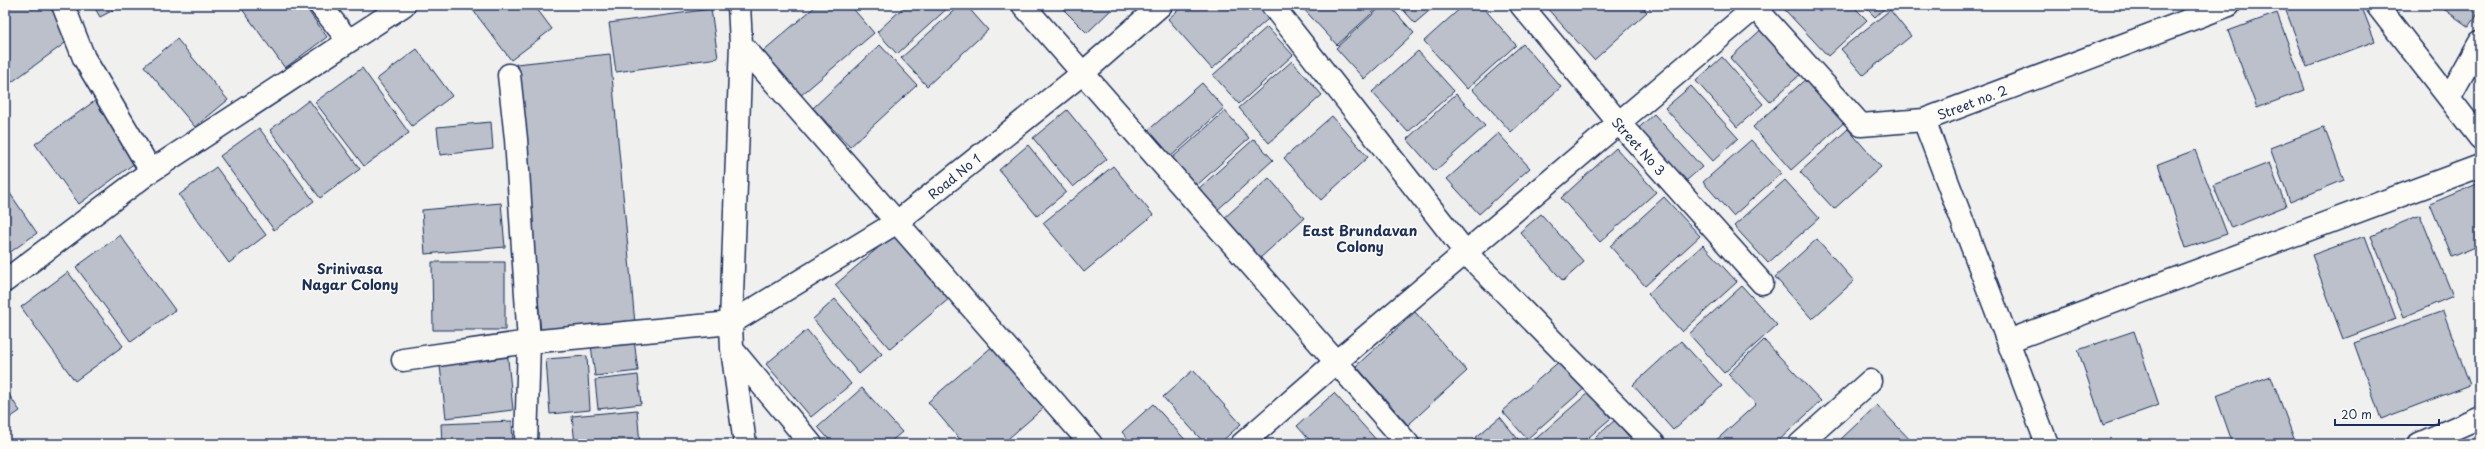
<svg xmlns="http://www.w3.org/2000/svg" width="2485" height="449" font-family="'Playpen Sans',sans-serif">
  <rect width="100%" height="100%" fill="#f0f0ee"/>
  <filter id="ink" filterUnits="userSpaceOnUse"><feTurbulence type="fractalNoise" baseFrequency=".025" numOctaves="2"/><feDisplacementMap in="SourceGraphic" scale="8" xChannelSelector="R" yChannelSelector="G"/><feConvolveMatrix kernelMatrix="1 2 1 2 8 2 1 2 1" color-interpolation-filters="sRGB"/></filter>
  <g filter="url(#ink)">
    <path fill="#bbc0ca" stroke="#1b2f5e" d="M9,5h39l24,33 -67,49v-79z
      M93,5h30l-23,12z
      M239,5h65l23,32 -42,31z
      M469,5h65l18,24 -41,31z
      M817,5h33l24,28 -74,63 -37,-45z
      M906,5h45l-54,49 -20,-22z
      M960,5h6l22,25 -61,56 -26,-28z
      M1059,5h57l-29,28z
      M1184,5h72l12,14 -56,50 -44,-50z
      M1300,5h81l-44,40z
      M1383,5h6l25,28 -50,46 -28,-31z
      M1399,5h37l-21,18z
      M1464,5h17l35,40 -49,44 -43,-48z
      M1544,5h96l7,7 -53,48z
      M1788,5h64l15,15 -39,36 -44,-47z
      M1863,5h25l-13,12z
      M2293,5h68l14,36 -68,26 -22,-59z
      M2438,5h42v6l-11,16z
      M711,9l7,49 -102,14 -7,-49z
      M1890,10l21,26 -48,39 -22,-26z
      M2277,13l28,77 -48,18 -29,-77z
      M1765,26l40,44 -35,32 -40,-44z
      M1267,27l26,28 -54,49 -26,-29z
      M177,39l51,61 -33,27 -51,-61z
      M1523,44l38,43 -50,45 -39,-43z
      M880,45l37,40 -67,62 -37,-39z
      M417,49l35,47 -40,30 -35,-47z
      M1418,51l36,40 -46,41 -36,-40z
      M610,54l25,270 -94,9 -25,-269z
      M1722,57l41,47 -26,23 -41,-46z
      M1292,61l30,34 -53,48 -30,-35z
      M362,68l47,65 -45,33 -49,-64z
      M1809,76l39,43 -57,51 -38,-43z
      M1202,83l22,25 -57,52 -23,-26z
      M1691,86l47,52 -25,23 -48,-53z
      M1456,94l29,32 -50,45 -28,-32z
      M96,100l43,60 -60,44 -44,-60z
      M309,100l51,69 -40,29 -50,-68z
      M1067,110l40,49 -34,28 -40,-49z
      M1225,111l24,27 -53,48 -25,-27z
      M1654,114l48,53 -23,20 -47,-53z
      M1332,116l36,41 -47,43 -37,-42z
      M491,122l2,27 -53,6 -3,-28z
      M2324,127l20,53 -54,22 -20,-54z
      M259,128l55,73 -40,29 -54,-74z
      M1848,129l33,38 -47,42 -34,-37z
      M1498,133l32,35 -51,46 -32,-35z
      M1254,139l19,21 -58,52 -18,-22z
      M1751,140l30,33 -48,43 -30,-34z
      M1028,145l38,47 -29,24 -38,-46z
      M1616,148l40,44 -56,50 -39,-44z
      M2195,150l32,84 -41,14 -28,-84z
      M2269,163l17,43 -55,22 -18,-43z
      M1113,166l40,49 -69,57 -41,-49z
      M216,167l50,68 -37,28 -50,-68z
      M1269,178l35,40 -46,42 -36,-40z
      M1785,180l34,38 -51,45 -34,-37z
      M2477,184l3,6v55l-28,12 -22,-53z
      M5,186l32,47 -32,23z
      M1664,197l36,39 -55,50 -35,-40z
      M501,203l4,44 -80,7 -3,-44z
      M1541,214l43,48 -21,19 -43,-49z
      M2420,215l33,81 -49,21 -33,-81z
      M895,233l56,64 -61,52 -55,-64z
      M120,235l55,75 -44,32 -55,-75z
      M2365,236l31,83 -53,20 -31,-84z
      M1817,239l37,42 -42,38 -37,-42z
      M1703,245l34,37 -55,50 -34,-38z
      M432,262h73v68h-72z
      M68,272l55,74 -48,35 -54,-74z
      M1742,286l35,39 -53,48 -35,-39z
      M835,299l47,55 -23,20 -46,-55z
      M2443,311l27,74 -89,34 -27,-76z
      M1415,312l52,59 -59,54 -52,-59z
      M807,330l44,54 -40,33 -45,-53z
      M2134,331l25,74 -56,20 -25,-75z
      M634,340l4,31 -43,5 -4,-31z
      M1764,340l57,61 -46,43h-63l44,-40 -28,-30z
      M1681,341l41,45 -49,44 -40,-45z
      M994,345l53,60 -45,39h-38l-36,-42z
      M507,349l6,61 -67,8 -7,-61z
      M587,356l3,54 -40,4 -4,-55z
      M1562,359l24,28 -59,52 -25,-28z
      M1193,370l48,54 -22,20h-14l-42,-47z
      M638,375l3,29 -43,5 -3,-29z
      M2271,376l25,68h-63l-17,-48z
      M862,388l40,44 -14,12h-55l-15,-17z
      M5,389l15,22 -15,10z
      M1589,392l22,26 -30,26 -50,-1z
      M1334,393l46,51h-67l-16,-18z
      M1153,404l36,40h-57l-10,-12z
      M1877,405l37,39h-68l-5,-5z
      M637,410l3,34h-65l-3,-28z
      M1500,417l22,27h-54z
      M1615,420l20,24h-47z
      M512,421l1,23h-71l-1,-20z"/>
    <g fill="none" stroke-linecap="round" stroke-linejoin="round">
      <g stroke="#1b2f5e" stroke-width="25">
        <path id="minor" d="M63,5l21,53 67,113
          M320,5l28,35
          M739,5l2,39 -10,279 1,26 13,95
          M1023,5l385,439
          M1272,5l194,248 188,191
          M1521,5l98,118 143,160
          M1753,5l108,120 63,-5 305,-115
          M2377,5l103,133
          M741,44l350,400
          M509,75l7,64 13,203 -3,102
          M2449,98l31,-56
          M1924,120l123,324
          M5,281l146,-110 253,-166
          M2008,341l472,-175
          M732,349l79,95
          M403,360l126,-18 202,-19 166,-101 186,-149 78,-68
          M1242,444l94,-82 422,-357
          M1800,444l70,-63
          M2419,444l61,-27"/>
      </g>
      <use href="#minor" stroke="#fdfcf7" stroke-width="22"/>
    </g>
  </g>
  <g text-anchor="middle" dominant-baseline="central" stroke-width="3" stroke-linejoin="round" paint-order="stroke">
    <g font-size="13" fill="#1b2f5e" stroke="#fdfcf7">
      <text transform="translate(1972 102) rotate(-21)">Street no. 2</text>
      <text transform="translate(1639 146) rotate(48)">Street No 3</text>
      <text transform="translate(954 176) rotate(-39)">Road No 1</text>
    </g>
    <g font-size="14" font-weight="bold" fill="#1b2f5e" stroke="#fdfcf7">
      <text x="1360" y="230">East Brundavan<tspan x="1360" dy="16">Colony</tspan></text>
      <text x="350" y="268">Srinivasa<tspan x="350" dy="16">Nagar Colony</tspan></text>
    </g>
  </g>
  <rect width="2485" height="449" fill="none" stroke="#fdfcf7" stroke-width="20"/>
  <rect x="10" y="10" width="2465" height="429" fill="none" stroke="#1b2f5e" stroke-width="1.5" filter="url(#ink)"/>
  <path d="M2335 419v6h104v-6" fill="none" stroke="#1b2f5e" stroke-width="2"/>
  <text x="2341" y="419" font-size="12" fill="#1b2f5e" stroke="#fdfcf7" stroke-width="3" paint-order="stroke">20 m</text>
</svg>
